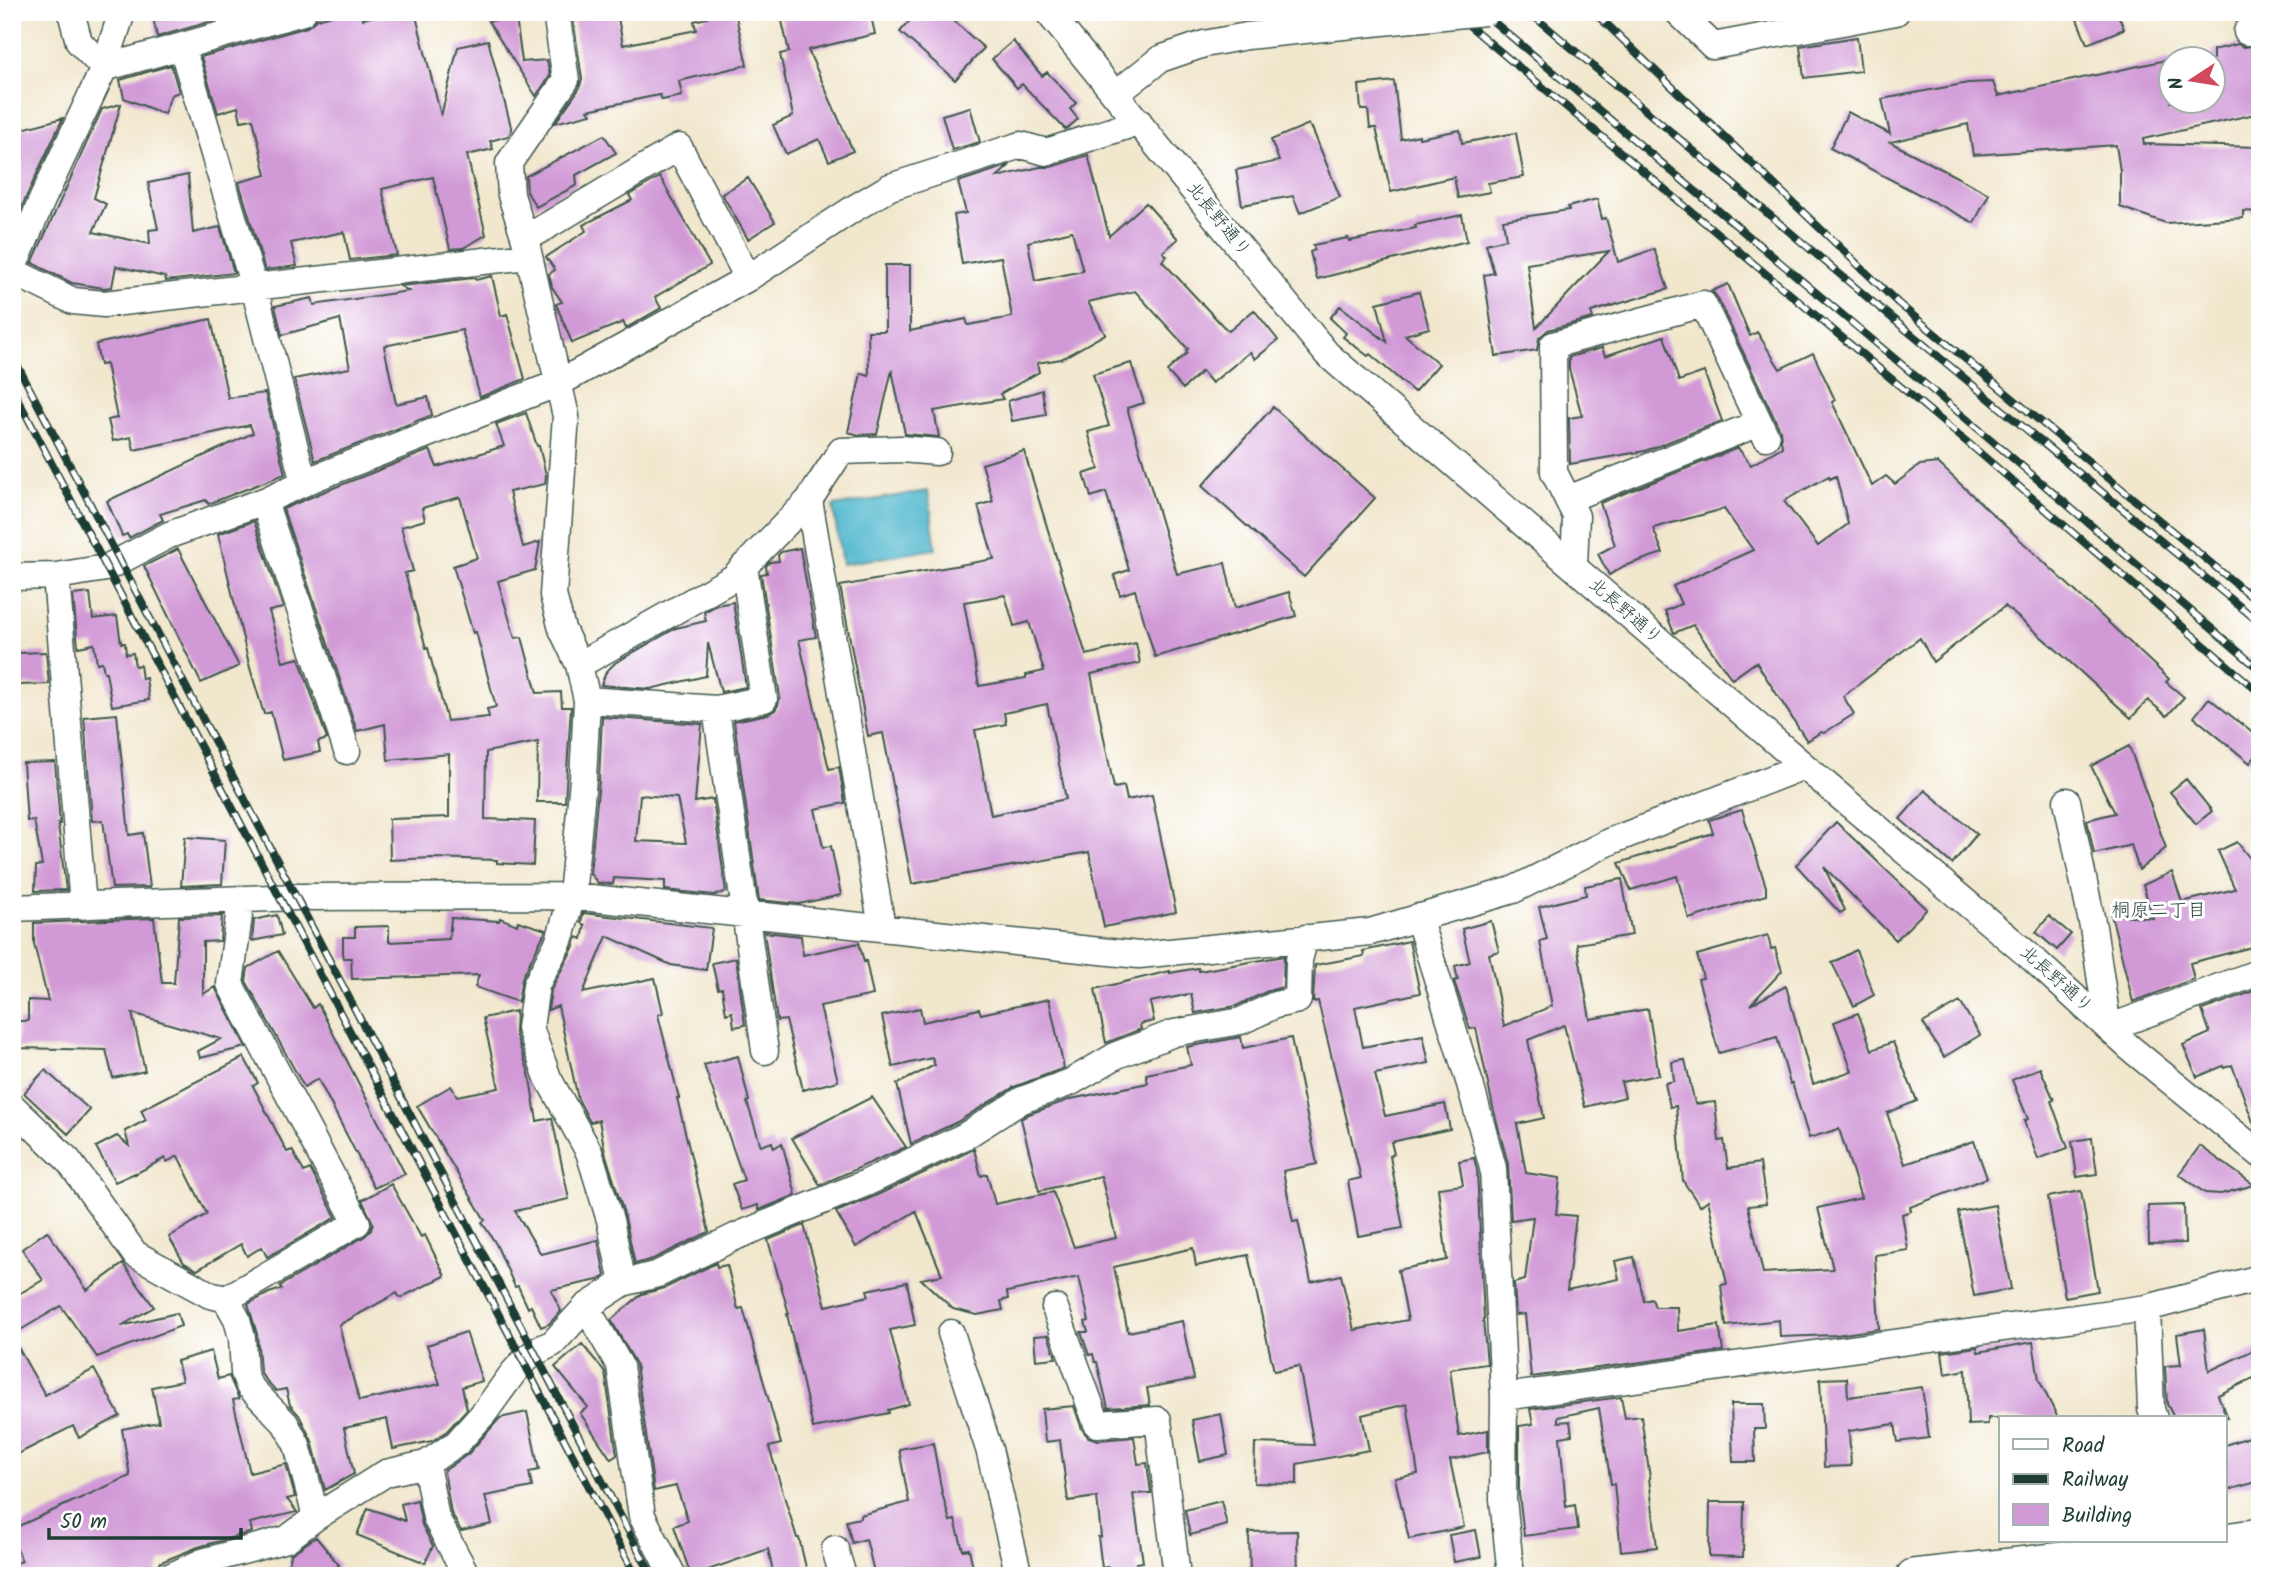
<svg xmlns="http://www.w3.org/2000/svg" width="2272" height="1588" font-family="Kalam,'Klee One',sans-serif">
  <rect width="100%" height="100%" fill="#fff"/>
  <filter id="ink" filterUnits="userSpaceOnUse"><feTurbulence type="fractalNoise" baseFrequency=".0143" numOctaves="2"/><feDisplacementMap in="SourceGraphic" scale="14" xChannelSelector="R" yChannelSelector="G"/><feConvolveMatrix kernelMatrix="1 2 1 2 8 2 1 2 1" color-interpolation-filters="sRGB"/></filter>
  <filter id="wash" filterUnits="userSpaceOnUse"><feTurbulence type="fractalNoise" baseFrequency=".00686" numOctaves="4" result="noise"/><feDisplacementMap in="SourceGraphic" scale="28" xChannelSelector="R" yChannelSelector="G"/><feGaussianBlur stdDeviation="1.57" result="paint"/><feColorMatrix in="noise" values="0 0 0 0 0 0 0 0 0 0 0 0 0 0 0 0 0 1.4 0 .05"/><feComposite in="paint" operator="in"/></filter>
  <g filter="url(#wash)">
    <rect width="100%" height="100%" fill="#f1e7cd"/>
    <path fill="#4fb7cd" stroke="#377a80" stroke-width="2" d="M928,491l8,58 -94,15 -9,-58z"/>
    <g id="blocks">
      <path fill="#d19ad7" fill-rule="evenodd" d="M152,12h92l-87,25z
        M343,12h18l2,7 28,-7h24l26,104 17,-69 30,-7 24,90 -4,6 -18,5 3,8 -26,6 19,80 -23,13 -13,1 -17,-72 -51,12 15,66 -47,5 -6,-28 -53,11 6,23 -32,4 -26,-88 27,-7 -13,-56 -12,2 -3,-14 -20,6 -17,-56 106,-30 10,-8z
        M572,12h45l6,33 73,-15 -2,-9 13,-3 -1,-6h29l12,53 -68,16 3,15 -20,4 -2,-5 -11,2 -61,13 3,4 -36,9 24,-34 3,-10z
        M780,12h90l5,22 -67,16 45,101 -24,10 -10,-22 -33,15 -13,-29 20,-9 -13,-62 9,-2z
        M917,12h27l40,36 -29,32 -55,-48z
        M2074,12h43l7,17 -37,15z
        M516,18l6,44 25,-2 3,16 -14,20 -48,-75z
        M1857,37l4,34 -57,7 -4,-32z
        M1013,41l29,35 5,-4 29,31 -6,6 8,10 -10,9 -3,1 -43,-45 -5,4 -25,-29z
        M2238,44l5,3 17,-2v68l-117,26 1,5 116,3v65l-17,-1v7l-77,5 -46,-16v-36l-4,-26 -143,10 -5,-31 -78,18 99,52 -15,29 -144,-75 18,-36 42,22 -8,-35 86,-16 25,-1 5,14 173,-37v43h42v-52z
        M171,65l8,27 -8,3 -7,19 -40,-16 -4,-18z
        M1394,81l7,58 18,-4v3l41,-8 2,13 54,-10 8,44 -36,6 2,9 -32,6 -4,-21 -63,15 -15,-64h-6l-2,-18h-7l-2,-25z
        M121,104l-27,94 12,6 -13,28 57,12 -1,-14 9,-1 -10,-46 40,-8 5,58 27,-6 14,46 -68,8 -1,-4 -49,-11 -4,21 -8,1 -32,-5 -40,-20 70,-154z
        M970,107l10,35 -28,8 -10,-35z
        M63,118l-35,75 -16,36v-82l10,-18z
        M1309,124l2,5 1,-1 28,69 -40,16 -7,-17 -51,9 -6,-35 43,-9 -8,-21z
        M604,135l12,18 -40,22 1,10 -41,22 -9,-15 -1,-16z
        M1088,155l21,81 37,-33 32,36 -15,13 4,4 -5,5 61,65 6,5 25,-21 24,30 -23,19 -5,-7 -38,31 -10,-12 -19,18 -16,-18 20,-18 -1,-2 2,-2 -53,-58 -47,11 17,32 -44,25 -24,4 2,9 -39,22 3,5 -69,12 5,26 -34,-3 -13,-64 -15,64 -18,1 -11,-3 13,-59 8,2 -1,-44h17v-66h25v66l56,-12 2,6 44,-8 -11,-60 -39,7 -8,-49 12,-2 -8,-31 52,-17 -13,12 43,-10h11zM1072,231l11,40 -48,10 -7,-39z
        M660,177l50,88 -55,32 6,11 -35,20 -3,-6 -51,21 -16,-39 6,-2 -10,-15 -3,-13 6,-4 -9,-13 40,-26 -3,-6 49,-25 -3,-5z
        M748,178l27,44 -27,17 -26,-45z
        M1597,199l5,20 4,-1 12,44 36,-13 14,40 -77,23 2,6 -45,12 -9,8 -2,12 -41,6 -12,-81 10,-2 -8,-29 20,-5 -3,-19 66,-10 -1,-3zM1609,251l-73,77 -9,-64z
        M1462,215l5,26 -150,38 -7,-27 5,-2 -2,-5 35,-7 1,3 67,-13 -1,-3z
        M492,276l9,40 6,-2 18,65 -45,18 -18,-67 -78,16 12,58 32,-7 4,18 -117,46 -21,-82 56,-11 -10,-49 -58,16 -7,-29 37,-8 2,7 95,-14 -9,-5 74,-8 2,2z
        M1728,284l22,52 7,-4 23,37 33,-16 22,47 -3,2 40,84 14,-10 9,8 25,-19 18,-2 231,216 -3,3 18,15 -17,19 -19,-16 -17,18 -72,-66 -54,-46 -72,56 -13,-24 -77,58 11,18 -30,19 -3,-1 -14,9 -51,-79 -24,17 -39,-54 -19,8 -9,-22 16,-7 -8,-18 80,-36 -29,-41 -71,19 10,25 -39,13 -15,9 -11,-21 17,-9 -15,-42 138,-55 13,17 31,-18 -2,-17 -63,-133 -5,-6zM1829,476l1,3 6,-3 12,48 -30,22 -34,-45z
        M1419,292l10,36 -24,7 34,29 -25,28 -44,-38 -2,2 -25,-19 3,-4 -16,-15 10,-12 47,36 -10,-39z
        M211,319l17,79 37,-5 20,81 -77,30 -2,-4 -46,14 3,6 -34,18 -2,-4 -5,2 -15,-35 146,-68 -3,-8 -116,25 -3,-13 -18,4 -5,-21 9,-2 -11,-54 -6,1 -4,-21z
        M1664,336l15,45 25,-9 18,49 -77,30 -75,13 -1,-46 13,-2 -13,-47v-12l33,-9 3,8z
        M1131,363l13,40 -17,5 50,166 48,-11 10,45 54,-16 7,24 -141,41 -20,-67 -15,5 -6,-20 15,-5 -23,-78 -15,5 -7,-23 15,-5 -11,-37 21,-6 -16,-52z
        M1042,390l4,25 -34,6 -4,-20z
        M1273,407l102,91 -71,79 -102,-91z
        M526,413l11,33h2l7,29 -1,9 -36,8 14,55 17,-5 -5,28 -37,11 17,57 7,-1 15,56 24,-1 1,15h9l-6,95h-28l1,-60 -52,10 -1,67 50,2 -2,44 -36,-2v-3l-65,-2 -42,2 -1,-41 60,-2v-63l-61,6 -3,-36 -28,7 -74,-222 40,-17 107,-42 7,17 67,-21 -8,-22zM460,497l17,61 -24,8 20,67 3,-1 20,75 -9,2 2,8 -42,4 -19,-73h-2l-21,-75 8,-2 -12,-44 24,-7 -3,-12z
        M1024,451l62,204 50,-12 4,20 -49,11 23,114 10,-2 3,14 25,-5 24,117 -72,15 -15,-75 -177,32 -29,-151 -15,3 -28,-150 154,-27 -16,-53 15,-5 -11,-37zM1005,595l9,31 15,-4 15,49 -18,4v3l-47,8 -15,-84zM1047,704l19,95 -75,16 -16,-85 31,-6 -2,-11z
        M254,521l29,87 -14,3 14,51 16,-4 28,81 -9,3 2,10 -37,8 -12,-48 -7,2 -14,-46 -32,-134z
        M800,548l16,89 -17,3 30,129 10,-2 6,36 -30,6 8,38 8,-1 10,49 -42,9 -40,-4 -25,-179 34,-7 7,-4 3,-5 2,-8 -19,-123 6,-1 -1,-7 4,-4 9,-1 -1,-6 3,-3z
        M178,549l61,117 -38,17 -57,-117z
        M90,593l3,26 24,-3 4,27h4l1,11 7,-1 2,13 5,-1 2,14 4,-1 3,22 -37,6 -6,-34h-2l-2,-10 -5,1 -3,-19 -16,3 -5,-52z
        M733,602l13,85 -25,5 -13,-49 -2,33 -56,13 -49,-4 5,-13 9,-9 61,-35 30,-7 -2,-9 13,-7z
        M46,652l3,32 -31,1 -1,-32z
        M2209,698l51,41v12l-10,12 -56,-46z
        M117,714l12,121 14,-2 7,54 -38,1 -9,-68 -11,1 -8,-104z
        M602,717l100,7 -7,78 18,-3 13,93 -12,3 -49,-5v-9l-51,-3 -1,6 -15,-1 -8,-9 9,-94zM640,795l37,3 9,45 -50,-2z
        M2129,746l37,102 -27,22 -8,-25 -37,9 -7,-34 28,-7 -24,-47z
        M55,762l5,62h-2l8,66 -31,1 1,-25 6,-1 -8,-45 -7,1 -4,-58z
        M2186,779l26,32 -16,13 -26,-32z
        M1925,790l52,44 -25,30 -52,-45z
        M1742,810l24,77v8l-77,24 -12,-43 -46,14 -12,-27 94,-30 -4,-13z
        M1836,822l91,87 -31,31 -72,-73 21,43 -5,3 -44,-48z
        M185,837l40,3 -3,44 -41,2z
        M2237,842l23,29v74l-70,18 4,16 -61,23 -22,-88 42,4 -10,-33 29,-13 10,30 53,-13 -17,-38z
        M1622,879l10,56 -55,9 13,75 58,-10 11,66 -38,7 4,15 -40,10 -21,-82 -36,15 16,78 -27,6 9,49 34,5 -4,36 20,2 -9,74 52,-11 -4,-18 19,-4 10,44 8,-2 3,8h22l1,24 41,-6 4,26 -192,26 -6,-63 -9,1 -2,-32 11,-3 8,-63 -22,3 -3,-56 -15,-57 -17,-79 -6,1 -16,-48 4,-1 -3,-14 15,-4 -8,-33 29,-8 8,30 -10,3 15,72 48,-20 -12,-65 7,-2 -8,-32 47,-12 -1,-9z
        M583,913l129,15 -6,42 -35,-5 -64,-29 -24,57 72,-15 8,35 -5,2 21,83h-2l32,134 -56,27 -18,5 -10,-47 -20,-65 -6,-32 -9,2 -12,-23 -20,-93 -10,4 3,-20 22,-42 4,-11 5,2 3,-14 -4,-2z
        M277,915l5,20 -30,6 2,-21z
        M222,916l-2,25 -17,1v52l12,-7 31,60 -46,11 -2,-7 23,-12 -89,-26 13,58 -32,7 -7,-28 -89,-2 1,-27h10v-21l20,1 -14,-57v-21l120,-5 8,65h12l5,-66z
        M2049,916l22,18 -14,16 -21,-18z
        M451,918l48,3 1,-3 17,7 1,-4 28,9 -24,48 -4,24 -43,-15 4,-12 -127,4 -1,-21h-8v-21h12v-10l34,-1v16l60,-3z
        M764,932l37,4 2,19 56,-12 5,19 2,-1 7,34 -53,11 18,75 -35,9 -17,-70 -9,1z
        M1768,935l3,14 4,-1 7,23 -32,34 36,-19 27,98 39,-13 -18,-49 24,-9 14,37 21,-8 24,59 -30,12 18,51 69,-23 13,37 -77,29 1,4 -9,3 6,36 -33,5 4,74 -43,6 -56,2 -1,-17 -53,6 -5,-41 6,-1 -19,-84 -8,6 -17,-25 -7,-75 -6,1 -5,-24 9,-2 -2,-19 13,-2 10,44 20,-2 4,39 5,-1 4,28 32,-5 6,41 -18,2 15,67 70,-4 -15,-61 43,-10 -22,-69 -30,9 -17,-55 -2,1 -13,-47 -58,16 -21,-74 5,-1 -6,-23z
        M1409,941l11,52 -65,14 8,40 60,-12 6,28 -54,11 10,42 60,-12 5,25 -59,13 3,12 -4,2 13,72 -45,8 -10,-55 13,-3 -43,-177 -5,1 2,-37 49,-9 -1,-5z
        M1856,950l18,45 -20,11 -22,-43z
        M278,951l35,57 5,-4 87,170 -31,14 -56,-109 -14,8 -58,-106 2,-13z
        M1284,956l-1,31 -15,4 -32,15 -41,7 -4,-19 -41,8 4,19 -14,3 1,5 -35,14 -11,-54 75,-18v2l28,-5 1,3z
        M736,958l9,67 -11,2 -2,-15 -6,2 -4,-26 -4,1 -6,-26z
        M2260,989v144h-1l-3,-3 -24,-65 -8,3 -1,-2 -26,11 -14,-32 27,-12 -8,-23z
        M1049,999l15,69 -50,19 -57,35 -46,22 -14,-60 38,-19 -3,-7 -39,9 -11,-51 38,-8 3,14 56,-13 2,5z
        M1960,1002l20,33 -36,22 -21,-34z
        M516,1011l-1,22 14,40 8,48 15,-3 17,81 -54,12 26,43 57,-14 7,36 -7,4 -47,10 10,21 -12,13 -8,3 -10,-21 -3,2 -10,-22 -3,1 -19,-43 -14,-22 3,-2 -68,-114 34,-20 6,10 42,-8 -16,-70z
        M1241,1037l2,11 48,-10 26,126 -34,7 10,51 5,-1 13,61 30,-7 13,55 54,-10 -10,-50 49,-10 -9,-72 25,-3 -4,-24 15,-3 3,12 7,149h-1l4,45 -37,5 9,67 29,-6v22l-38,8 14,67 -55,12 -14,-61 23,-4 -11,-70 -45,11 7,35 -72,14v20l-43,-1 1,-40 59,2 -15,-79 -25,5 -26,-116 -52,11 -3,-18 -79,19 14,65 54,-11 12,58 -47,9 3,17 -42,3 -11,-46h-2l-2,-8 -4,1 -8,-23h7l-3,-10 4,-1 -10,-44 -72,15 1,7 -7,2 2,9 -26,5 -24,-6 -32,-30 21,-4 -26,-64 -60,36 -20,-35 37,-15 101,-48 7,27 6,-2 8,30 58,-12 21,55 42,-9 -15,-62 -62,15 -18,-72 8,-5 42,-15 77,-16 -2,-9 45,-9 -4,-18z
        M738,1056l11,45 -2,1 14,44 11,-4 2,6 8,-5 14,52 -37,15 -1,-5 -16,5 -10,-26 12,-4 -40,-115z
        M244,1057l14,26 -5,3 34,66 5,-2 12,22 6,-3 26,48 -69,40 -5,-10 -15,9 -6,-12 -44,26 -13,-7 -15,-26 38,-23 -29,-58 -11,6 -2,-4 -30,16v-1l-20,9 -19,-35 21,-11 12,10 -4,-15 21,-11 -5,-10z
        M2040,1068l14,32 -3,1 17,47 -30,11 -14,-38 4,-2 -16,-39z
        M45,1070l45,40 -22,24 -44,-41z
        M872,1097l34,50 -86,38 -28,-47z
        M2092,1138l5,36 -20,3 -5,-36z
        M2200,1146l54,39 -33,9 -16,-1 -26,-19z
        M391,1184l30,53 4,-2 20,41 -45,22 -3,-5 -58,32 20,76 81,-17 -13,-39 39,-13 16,49 -20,6 5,22 -20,22 -15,10 -39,8 -6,-30 -43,9 10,46 -29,16 -13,-49 -13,-26 -9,-10 -4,-16 -10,2 -13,-14 -3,-7 -3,-36 -9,-30 21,-11 13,-4 -2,-3 85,-50 6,-6 2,-7 -11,-23z
        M2081,1191l17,100 -33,6 -17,-100z
        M1995,1205l16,84 -37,7 -16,-84z
        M2184,1205l1,38 -36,1 -1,-38z
        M804,1225l22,81 43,-10 -2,-6 40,-8 8,43 -25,5 19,74 -21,6 1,3 -76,15 -26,-114h2l-21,-74z
        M47,1231l40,59 36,-26 31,43 -33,19 56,-13 4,13 -84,31 -36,-51 -49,29v-37l31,-18 -21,-31z
        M716,1263l1,4 10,-2 11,44 5,-1 38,136 -12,3 28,91h2l9,38h-34l-6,-27 -77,27 -17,-50 14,-5 -12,-35 -22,5 -18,-127 -25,-44 31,-26 23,-6z
        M2204,1329l5,42 51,-24v28l-42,20 9,23h-53l-7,-14 -2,-38 16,-1 -4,-31z
        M1048,1335l8,23 -20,2 -2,-24z
        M12,1337l33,58 49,-26 26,47 -41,22 -6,-12 -61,31z
        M2033,1342l6,38 19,38h-70v6l-20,1 -2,-55 -21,4 -3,-22 35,-5 1,5z
        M582,1344l23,28 12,83 -6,4 -31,-46 8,-6 -33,-40z
        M211,1351l7,28 11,-3 10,23 -6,1 17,73 36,-9 9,33 -8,2 10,13 -47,11 2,9 -54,15 -37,15 -6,12 -5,2h-138v-11l10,-4 -10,-22v-10l118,-53 -8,-47 37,-7 -7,-35 30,-6 -5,-20z
        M1847,1378l1,19 74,-10 7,51 -31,4 -3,-18 -46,7 2,35 -27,1 -4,-88z
        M1621,1397l4,21 16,-2 9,62h-1l8,69 -36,4 -7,-67h-3l-12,-76 -41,9v5l12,-1 2,14 -12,2 6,70 9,-2 3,24 -54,7 -5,-42v-68l14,-2 -3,-15z
        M1731,1404h33l1,25h-11l1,33h-22z
        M1074,1406l8,23 6,8 10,3 36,-3 4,27 9,-1 4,30 -18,1 10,68 -7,1 1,13h-28l-1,-9 -6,1 -4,-31h3l-4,-40 -29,4 -8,-61 -15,2 -3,-33z
        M527,1412l12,58 -10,2 3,15 -47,9 7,28 -31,7 -10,-18 -7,-42 24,-17 32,-36z
        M1221,1414l7,41 -28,6 -8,-41z
        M2260,1433v48l-35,10v-46z
        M933,1443l9,50 8,28 5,-1 8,30 6,-1 6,27h-100l-9,-37 -14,4 -6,-22 14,-3v-3l49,-13 -10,-53z
        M417,1500l5,25 11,21 -8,17 -68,-28 11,-27 37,13 -4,-17z
        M1221,1501l6,24 -37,10 -5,-25z
        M1710,1502h34l-1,55 -34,-1z
        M1476,1530l5,27 -27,5 -5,-27z
        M1297,1531l1,45h-48l-1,-44z
        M316,1537l23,28 -11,11h-41l4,-22z"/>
    </g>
  </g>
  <g filter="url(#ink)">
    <use href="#blocks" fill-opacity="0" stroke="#3e564b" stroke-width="2"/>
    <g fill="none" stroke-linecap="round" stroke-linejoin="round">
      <g stroke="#3e564b" stroke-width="29">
        <path id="minor" d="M71,12l8,30 25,26
          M556,12l10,68 -57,83 2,32 14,44 41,177 -13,179 9,34 17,36 8,35 -4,79 -11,117 -13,45 -23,44 -6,43 18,50 41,74 21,68 13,63
          M1048,12l279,342 477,412 229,193 97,89 130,106
          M1678,12l35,34 183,-34
          M2247,32l13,-3
          M182,47l72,240 50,196
          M104,68l199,-56
          M1116,94l44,-35 44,-15 43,-8 155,-16
          M12,270l30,-70 62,-132 18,-56
          M12,271l61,30 31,3 424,-48
          M748,278l105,-69 37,-22 131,-42 25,7 93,-30
          M1568,499l191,-76
          M809,500l73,427
          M264,501l83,250
          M1574,567l2,-51 -22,-44 -1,-127 150,-41 63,133
          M56,576l27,330
          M12,577l44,-1 50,-8 63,-33 95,-34 53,-24 242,-94 189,-105 -69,-131 -154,92
          M579,665l154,-87 76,-78 32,-49 60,-2 36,3
          M587,700l129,9 49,342
          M716,709l48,-10 -20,-133
          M2067,801l26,126 15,101 152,-56
          M12,908l285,-11 275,-1 567,59 231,-23 143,-42 98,-49 193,-75
          M1418,917l52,167 23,84 11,229 -1,102 8,77
          M12,1106l56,54 67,94 75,41 16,4 131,-76 -127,-239 11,-84
          M226,1299l11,20 5,19 2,35 5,13 36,37 12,22 19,72
          M586,1307l34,59 22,150 31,60
          M1055,1308l42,116 61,-4 19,156
          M2147,1308l4,101 3,9
          M951,1333l38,116 30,127
          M1504,1397l643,-89 113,-30
          M426,1464l10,54 31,58
          M835,1549l8,27
          M171,1576l31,-14 85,-23 29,-22 70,-44 40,-9 31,-21 27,-30 29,-40 11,-12 11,-9 18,-9 33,-36 37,-24 35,-9 79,-38 129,-53 99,-47 57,-36 49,-18 46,-27 57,-22 67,-12 34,-16 23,-5 1,-40 6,-22"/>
      </g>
      <g stroke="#3e564b" stroke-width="36">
        <path id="major" d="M2225,1540l35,-5
          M1913,1576l306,-35
          M2166,1576l94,-11"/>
      </g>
      <use href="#minor" stroke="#fff" stroke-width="26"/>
      <use href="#major" stroke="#fff" stroke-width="33"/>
      <g stroke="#1f3d34" stroke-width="8">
        <path id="rail" d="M1453,12l521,436 286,245
          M1482,12l506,425 272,233
          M1529,12l358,302 373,309
          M1594,12l304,291 362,301
          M12,355l640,1221
          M12,388l624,1188"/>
      </g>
      <use href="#rail" stroke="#fff" stroke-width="5" stroke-dasharray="16" stroke-linecap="butt"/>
      <g stroke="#3e564b" stroke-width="29" stroke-linecap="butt">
        <path id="minor-bridge" d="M1402,20l83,-8"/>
      </g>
      <use href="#minor-bridge" stroke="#fff" stroke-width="26"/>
    </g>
  </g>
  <g text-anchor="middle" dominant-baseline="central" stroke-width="6" stroke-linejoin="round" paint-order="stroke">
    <g font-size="18" fill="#1f3d34" stroke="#fff">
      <text transform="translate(1218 220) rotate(51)">北長野通り</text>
      <text transform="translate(1625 612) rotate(41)">北長野通り</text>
      <text transform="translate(2056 980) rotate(42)">北長野通り</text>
    </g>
    <g font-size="19" fill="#1f3d34" stroke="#fff">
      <text x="2159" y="911">桐原二丁目</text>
    </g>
  </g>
  <rect width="2272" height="1588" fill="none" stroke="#fff" stroke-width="42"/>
  <rect x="1999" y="1416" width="228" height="126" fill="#ffffff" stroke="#a5b1ae" stroke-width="2"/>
  <rect x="2013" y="1439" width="35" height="10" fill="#ffffff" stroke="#a5b1ae" stroke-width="2"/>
  <text x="2062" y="1452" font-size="21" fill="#1f3d34">Road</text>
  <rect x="2013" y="1474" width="35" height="10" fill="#1f3d34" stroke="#a5b1ae" stroke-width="2"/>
  <text x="2062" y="1486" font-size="21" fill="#1f3d34">Railway</text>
  <rect x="2013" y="1504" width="35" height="21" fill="#d19ad7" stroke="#a5b1ae" stroke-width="2"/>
  <text x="2062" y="1522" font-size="21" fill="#1f3d34">Building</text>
  <g transform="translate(2192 80) rotate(258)"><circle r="33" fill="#ffffff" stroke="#a5b1ae" stroke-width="2"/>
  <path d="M0-5L12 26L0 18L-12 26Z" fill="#d1495b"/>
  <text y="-10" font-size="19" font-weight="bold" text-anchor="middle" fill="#1f3d34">N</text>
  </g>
  <path d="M49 1528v10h192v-10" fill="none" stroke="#1f3d34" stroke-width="3.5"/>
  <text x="60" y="1528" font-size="21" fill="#1f3d34" stroke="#ffffff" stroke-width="5" paint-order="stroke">50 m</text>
</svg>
